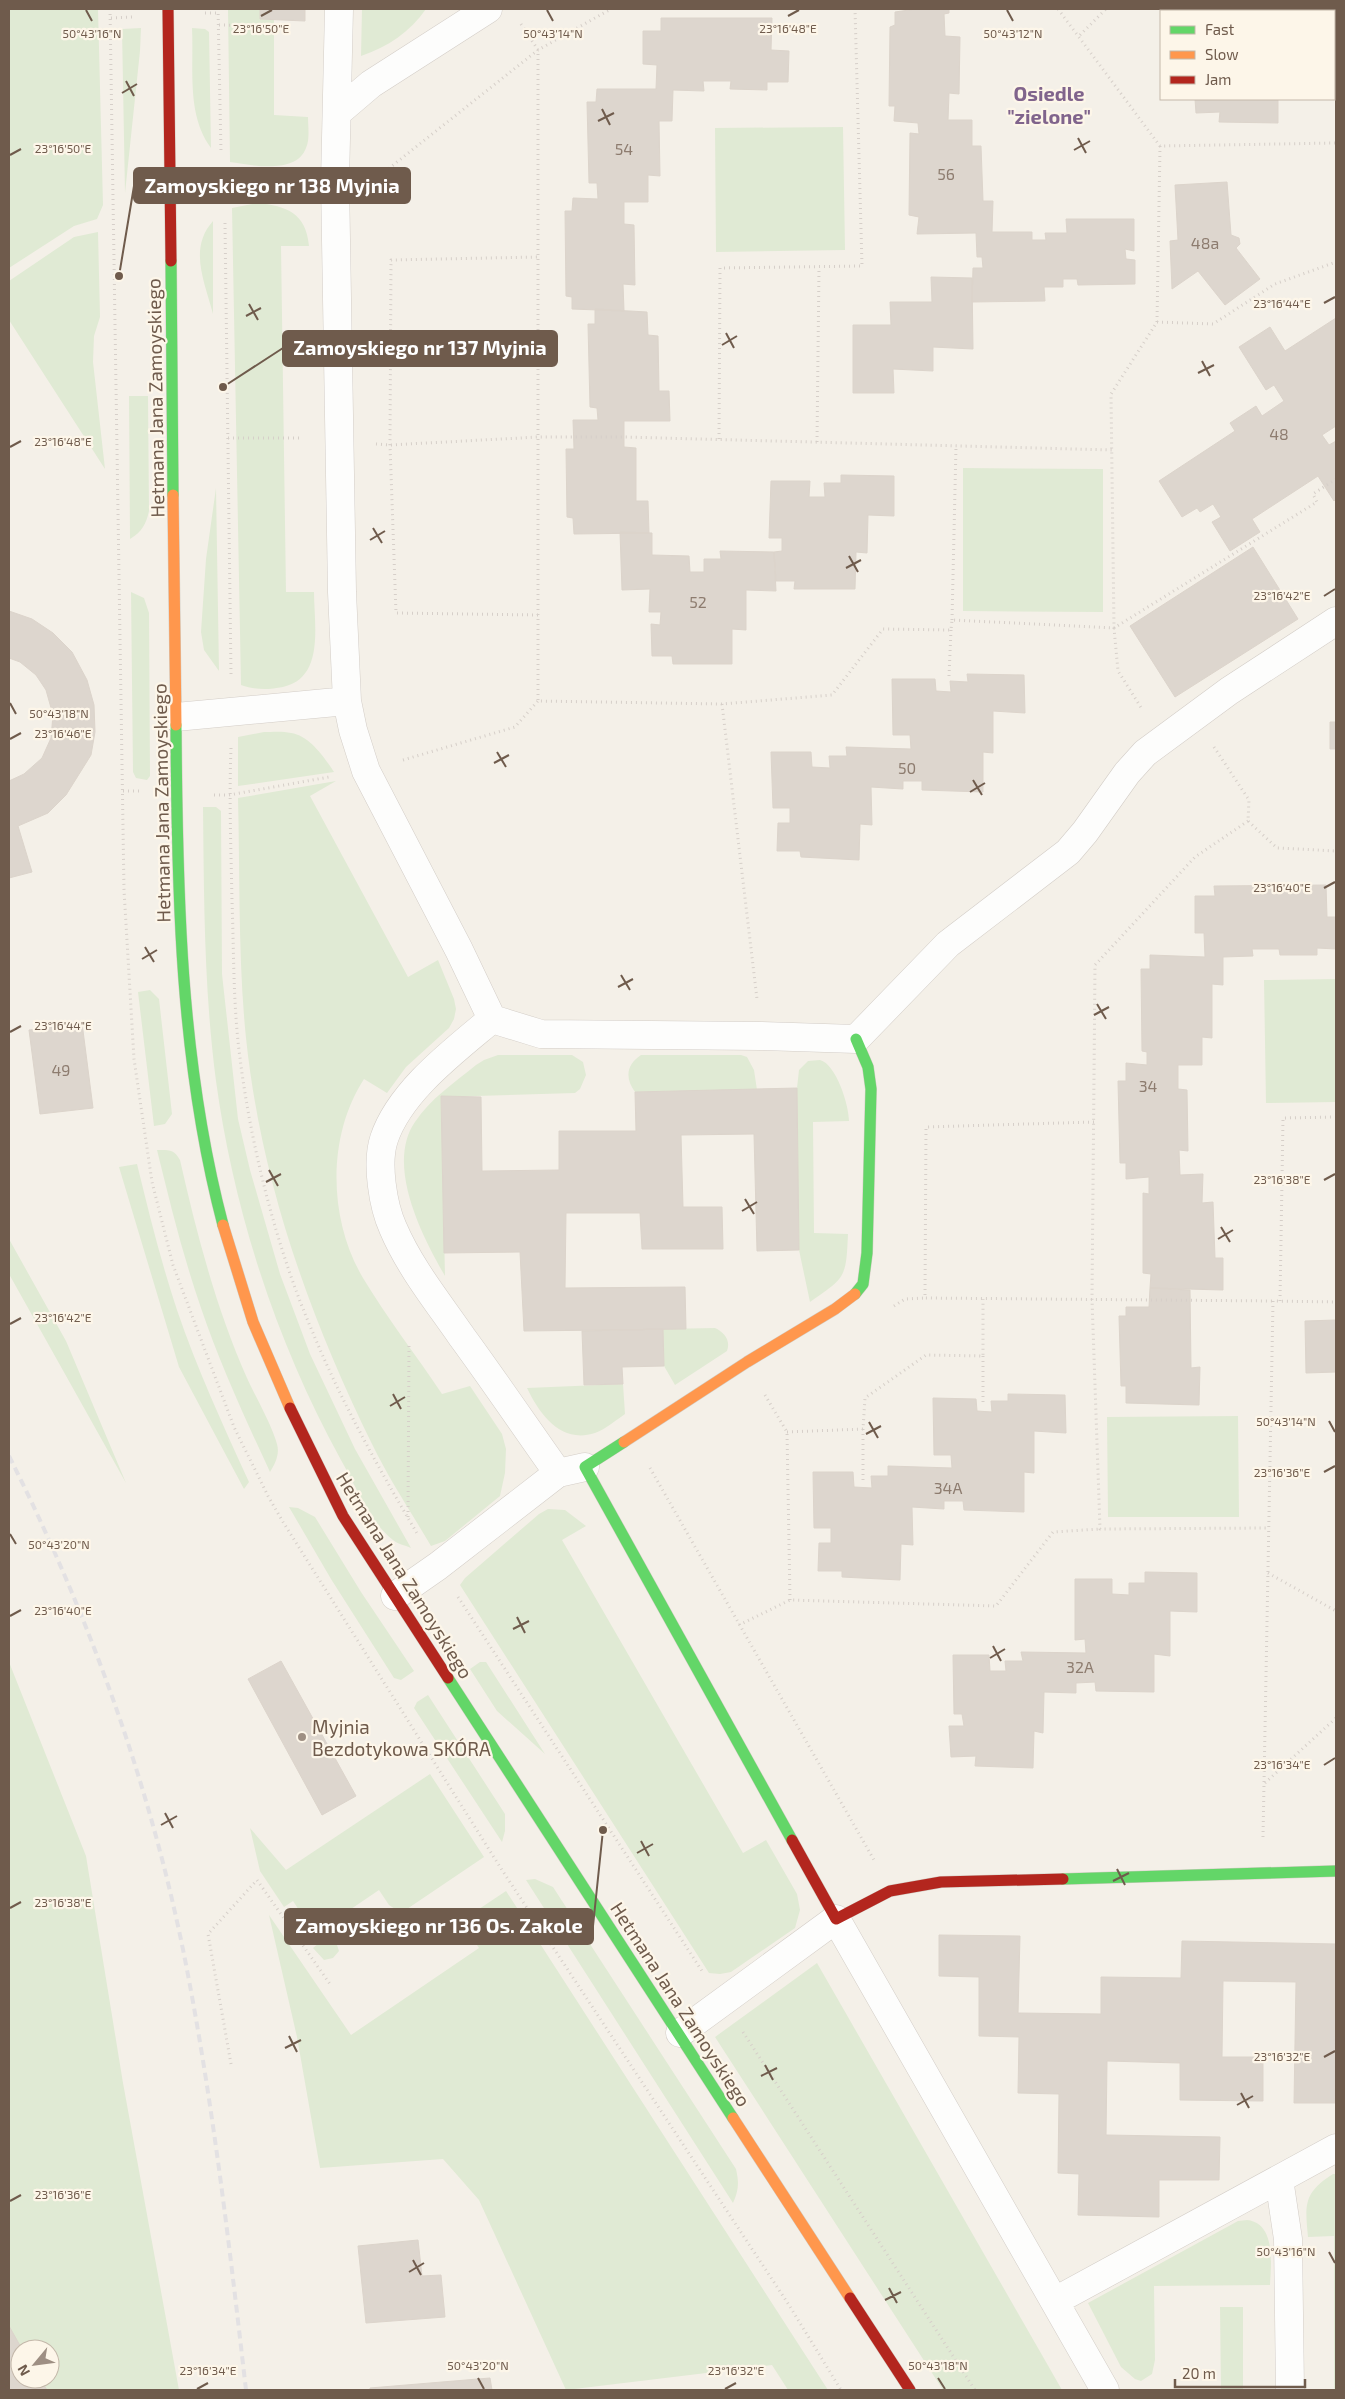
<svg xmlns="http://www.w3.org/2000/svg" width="1345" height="2399" font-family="'Exo 2',sans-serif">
  <rect width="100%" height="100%" fill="#f4f0e8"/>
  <path fill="#e0ead4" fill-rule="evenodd" d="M9,9h89l5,196 -6,14 -23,7 -65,42z
    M228,9h32v10l14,1v95l34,2c0,10 2,22 -2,31 -10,27 -55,17 -76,14z
    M362,9h64c-16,23 -38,38 -65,47z
    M141,28l-1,23 -15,142 -3,-164z
    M192,28l13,1 4,3 2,116c-25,-33 -17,-81 -19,-120z
    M843,127l2,123 -129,2 -1,-124z
    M257,203c30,3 49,10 52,43h-28l5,346h28c0,32 11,86 -31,95 -15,3 -28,3 -42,-2l-9,-477z
    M213,221v93c-8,-32 -25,-65 0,-93z
    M98,232l2,85 -6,19 -1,26 12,107 -96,-149v-39l65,-44z
    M129,396h19l1,115c-3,13 -7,21 -19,28z
    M963,468l140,1v143l-140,-1z
    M216,488l3,183 -15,-21 -3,-18 5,-73z
    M131,592l13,6 5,15 1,163 -3,4 -11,-2 -3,-6z
    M264,732c8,0 19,-1 27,1 19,3 33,24 43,39l-96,14v-49z
    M336,781l-26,15 98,181 30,-17 16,39 2,10 -2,10 -5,9 -43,39 -19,26 -23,-14c-37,57 -36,140 -1,199 24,40 53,77 79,116l28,-8 32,48 4,15 -1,24 -5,23 -55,45 -14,5c-20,-34 -42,-67 -59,-102 -63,-128 -111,-263 -126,-406 -8,-78 -6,-162 -8,-240z
    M203,807h13l5,4 1,163 16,145 12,51 30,104 30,80 45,95 56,99c-6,-3 -14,-4 -18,-8 -24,-19 -37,-54 -52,-80 -64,-116 -107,-248 -125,-379 -12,-91 -12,-183 -13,-274z
    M1336,979v123l-70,1 -2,-123z
    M150,990l9,9 13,115 -7,10 -11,2 -16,-134z
    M498,1055h74l11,7 3,13 -6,14 -5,4 -134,4 4,179c-22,-38 -60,-111 -30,-154 15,-23 39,-39 61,-57l8,-5z
    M641,1055h100l6,2 7,13 3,20 -122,2c-10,-14 -9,-27 6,-37z
    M820,1060c16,4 29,45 29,61l-36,1 1,111 34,1c-2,44 -2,43 -38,68l-11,-52 -2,-162 2,-18 9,-9z
    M157,1150c12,0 17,-1 23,10 17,75 36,148 67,218 9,20 24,45 30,66 3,10 -2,20 -7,28 -25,-54 -50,-108 -69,-164 -18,-52 -31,-105 -44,-158z
    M137,1164c12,49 24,98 40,146 20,59 46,115 72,172l-5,7 -65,-122 -60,-200z
    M9,1239l57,102 60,142 -117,-209z
    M715,1328c9,4 16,12 12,23l-52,34 -11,-19 -1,-37z
    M623,1384l2,30c-9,6 -19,15 -30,19 -34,11 -55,-18 -68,-45z
    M1238,1416l1,101h-131l-1,-100z
    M289,1507l9,1 17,9 46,75 53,79 -13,9 -7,-2 -63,-99z
    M548,1509l17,1 21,16 -24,14 181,313 23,-13 31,54 3,16 -5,18 -64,44 -11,2 -11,-1 -249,-388 5,-7 74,-64z
    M9,1662l77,194 37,227 56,307h-170zM20,2349h30v30h-30z
    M480,1662h6l59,92 -48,-43 -27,-42z
    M428,1695l77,119v17l-3,11 -88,-134 3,-6z
    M430,1774l54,83 -77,52 -9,2 -9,-6 -10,-15 -53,36 10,16 3,9 -6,7 -9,2 -11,-12 7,-6 -27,-41 -9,6 -24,-36 -10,-43 36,42z
    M535,1879l18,8 183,282c3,13 3,21 -3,34l-207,-323z
    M506,1891l322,499h-40l-16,-25 -206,25 -87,-190 -36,-41 -123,9 -23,-131 -28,-122 82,120 128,-87 -18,-27z
    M817,1963l225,392 20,35h-119l-228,-353z
    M1333,2174h3v216h-2v-154l-26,1c-3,-32 -5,-44 25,-63z
    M1247,2220c29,3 24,44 23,65l-116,1 1,74 -3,14 -11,7 -6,-2 -14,-12 -33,-64 150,-82z
    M1220,2307h23v83h-22z"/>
  <path fill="#ddd6ce" stroke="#dcd4cb" d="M260,9h45v12l-45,-2z
    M916,9h33v4l-5,1 1,22 15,1 -1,57 -10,-1 -1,27h24v26h9l2,55h10l-1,31h40v8h14l-1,-7h22l-1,-14h68v32l-9,-2 1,10 9,1v24l-57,1 -1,-6h-14v8h-19l1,14 -73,1 1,-34h10l-1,-11h-5l-1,-24 -59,1 2,-17 -10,-2 1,-82 9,1 -1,-11 -24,-2 1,-15h-6l1,-79 5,-2v-13z
    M1266,9h70v29h-2v-27h-68z
    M661,18h111l-1,32 18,1 -1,31h-21v8l-37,-1 1,-8h-28l1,10 -31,-1 -1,31h-13l1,55 -12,-1v27h-24v22l10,1 1,60 -12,-1 1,27 -52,-2v-12l-6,-1 -1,-85h7l1,-13 25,1 -1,-16h-8l-2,-81h9l1,-13h59l1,-24 -14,-1v-33h18z
    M1195,99h83v24l-59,-1 1,-10 -24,1z
    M1227,182l4,53 8,3 1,6 -4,4 24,31 -35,26 -27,-34 -26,18 -2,-48 8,-1 -3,-55z
    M931,277l41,1 1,71 -40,-2v24l-40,-2 1,24h-41v-68h38l-1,-23h42z
    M595,309l52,3 1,23 10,1 1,55h10l1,30h-46v26l12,1v53h12l1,32 -75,1 -1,-16 -6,-1 -1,-68h8l-1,-29h25l-1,-12 -7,-1 -2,-83h7z
    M1336,318v108l-14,9 7,10 7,-4v58l-2,2 -16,-25 -66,43 8,13 -30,19 -18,-29 9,-5 -8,-13 -13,8 -3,-4 -15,9 -23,-36 76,-50 -5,-8 26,-17 6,10 22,-15 -10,-16 -8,5 -27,-43 31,-20 15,24z
    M841,475l53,1v40l-26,-1 -1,38 -11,-1 -1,37h-61l1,-8h-19l-2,-29 8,-1v-13h-13l2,-57h39l-1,16h16l-1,-14h17z
    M620,532l32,1v22l37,1 1,16h14v-13h17l-1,-8 54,1 2,39 -30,-1v40l-14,-1v35h-59l-1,-8h-20l-1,-32 9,1 1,-13h-12l1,-23 -28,1z
    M1253,547l45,72 -123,78 -45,-71z
    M9,611l23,8 21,14 19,19 15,28 7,25 1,27 -4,23 -25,40 -18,18 -30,13 14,46 -23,6v-97l15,-7 18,-16 9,-20 2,-23 -7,-25 -10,-15 -16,-13 -11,-4z
    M967,674l57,1 1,38 -32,-2v42l-10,-1v40l-61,-2v-9h-19v8l-32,-2 1,38 -12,-1 -1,36 -58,-3 -1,-6h-23l1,-28h12v-15h-17l-2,-56h40l1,15 18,1 -1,-12h18l-1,-9 65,2 -1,-14h-17l-1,-56h43l1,12 15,1 -1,-11 18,1z
    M1330,722h6v27h-6z
    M1326,885l1,32h9v32l-19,-1v7h-37l-1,-6h-27l1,7 -30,1v28l-11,-1v54l-10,-1v28h-24v24l9,1 1,61 -9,-1 1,25 23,-1 -1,29 11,-1 2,56h8v32l-73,-2 1,-14 -8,-1v-80l6,1v-17l-23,2v-16h-6l-2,-82h8v-18l21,2v-13l-5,-1 -1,-82h9v-14l55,2 -1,-24h-9v-37h20l-1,-10z
    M82,1023l11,85 -53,6 -11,-84z
    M797,1088l2,162 -42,1 -3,-117 -73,1 2,72h39l1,42h-81l-2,-36h-74l-1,75 120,-1 1,42 -162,2 -4,-79 -76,1 -3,-157 40,1 1,74 77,-1v-39h77l-1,-39z
    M1150,1288l40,2 1,78 9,-1 -1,38 -73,-2v-17h-5l-2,-70h7v-9h23z
    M1336,1320v52l-30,1 -1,-52z
    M663,1329l1,37 -42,1 1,17 -39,1 -2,-54z
    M1008,1394l57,1 1,38 -32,-2v42l-10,-1v40l-60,-2 -1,-9h-19v8l-32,-2 1,38 -12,-1 -1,36 -58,-3v-6h-24l1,-28h12v-15h-17l-1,-56h40l1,15 18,1 -1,-12h17v-10l64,2 -1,-13h-17l-1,-57 43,1 1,12 15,1 -1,-11h17z
    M1145,1572l52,1v39l-27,-1v45l-16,-2v38l-58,-1 -1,-9 -19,1v10l-32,-1 -1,41 -9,-2 -1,37 -58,-2 1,-10 -25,1 -2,-31h15l-2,-12h-8l-1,-59h36l1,16h16l-1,-10h18l-2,-9 65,1 -1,-14 -10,1v-61h37v15l17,1v-12h16z
    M281,1661l75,135 -34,19 -74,-136z
    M939,1935l81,1 -2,77 83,1v-37l80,1 1,-37 154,3 -1,159h-41l2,-121 -73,-1 -1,76h41v44l-83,-1v-37l-73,-2 -1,74 114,2 -1,43h-60v37l-81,-2 1,-41 -21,-1 1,-79 -41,-1 1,-56 -40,-1v-59l-40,-1z
    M418,2240l4,36 19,-1 4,42 -79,6 -8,-77z
    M9,2326l13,23h-2v30h20l7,11h-38z
    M490,2378l2,12h-122v-2z"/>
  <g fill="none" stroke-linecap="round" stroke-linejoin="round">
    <g stroke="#d3cdc7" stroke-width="29">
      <path id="street" d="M339,9l-4,172 7,411 5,109 6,29 13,41 93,179 33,69
        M337,113l34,-29 117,-75
        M171,190l164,-9
        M176,717l171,-16
        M585,1467l-27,6c-32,-45 -63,-91 -96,-136 -24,-35 -52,-69 -69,-109 -10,-22 -17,-65 -9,-89 16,-48 70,-88 108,-120l49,15 220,2 95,3 92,-95 120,-92 17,-20 42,-59 18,-20 84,-62 107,-70
        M395,1596l43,-30 120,-93
        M680,2033l156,-114 269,471
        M1279,2179l9,60 2,151
        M1055,2301l281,-153"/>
    </g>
    <g stroke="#d2ccc3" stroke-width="12">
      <path id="fast" d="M171,261l2,234
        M176,725c1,168 4,337 47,500
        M855,1294l8,-10 4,-31 4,-164 -3,-22 -12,-28
        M624,1442l-39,25 207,373
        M448,1678l285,440
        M1063,1879l273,-8"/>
    </g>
    <g stroke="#d2ccc3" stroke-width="12">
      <path id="slow" d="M173,495l3,230
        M223,1225l30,97 37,86
        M624,1442l123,-80 88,-53 20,-15
        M733,2118l117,180"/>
    </g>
    <g stroke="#d2ccc3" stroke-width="12">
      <path id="jam" d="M168,9l3,252
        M290,1408l53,108 105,162
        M792,1840l44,79 54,-28 51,-9 122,-3
        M850,2298l60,92"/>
    </g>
    <path stroke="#d6cfc9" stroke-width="3" stroke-dasharray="1 4" stroke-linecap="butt" d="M110,9l14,881 10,169 18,123 21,83 61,162 34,69 15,26 219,348 287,435 52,85
      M218,9l3,143
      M1058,9l102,137 176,-3
      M205,13h13
      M111,18l21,-1
      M521,24l17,26v651l184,3 110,-9 51,-66 68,1 1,-10 162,8 4,43 24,38
      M219,25l55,1
      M1080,35l26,-26
      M1160,146l-3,176 -46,72 3,234 203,-126 -4,-8 23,-15
      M373,181l165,-131 73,-41
      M225,223l6,451
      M1157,322l56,2 62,-40 61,-22
      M228,438h74
      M719,439l1,-171 142,-2 -7,-257
      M817,442l2,-175
      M376,444l14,1 148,-8h86l488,13
      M538,615l-142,-2 -6,-168 1,-185 147,-3
      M952,620l4,-174
      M949,676l2,-46
      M722,704l35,295
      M1214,747l35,53 -1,21 29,27 59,3
      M231,748c-2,51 0,102 1,153 2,52 1,105 8,157 11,89 37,192 73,275 29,70 66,136 105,202
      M403,760l112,-33 23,-26
      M123,791h16
      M214,795h15l100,-18
      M1248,821l-53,36 -100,108 -3,334 8,230 168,-1
      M1094,1122l-168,5 -1,171 348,3
      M1280,1301l3,-183 53,-1
      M894,1306l11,-7 20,-1
      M983,1356v50
      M765,1395l22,37 3,168
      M863,1429v52
      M787,1432l76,-3 2,-31 61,-43 57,1v-57
      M650,1468l224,392
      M408,1517l1,-173
      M1268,1573l68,38
      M458,1597l244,374
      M739,1625l51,-25 206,6 57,-74 47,-3
      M1265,1783l71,-65
      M1263,1837l10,-536 63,1
      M743,2032l232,358
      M231,2064l-23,-130 49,-54 73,104"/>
    <use href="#street" stroke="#fdfdfc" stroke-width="28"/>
    <use href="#fast" stroke="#63d668" stroke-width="11"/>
    <use href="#slow" stroke="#ff974d" stroke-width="11"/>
    <use href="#jam" stroke="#b3261e" stroke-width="11"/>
    <path stroke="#e3e1e3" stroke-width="4" stroke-dasharray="8 5" stroke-linecap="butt" d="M9,1456c82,163 145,339 179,519 26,137 42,276 58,415"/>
  </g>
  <path fill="none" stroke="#6f5b4c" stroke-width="2" d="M86,10l6,11M547,10l6,11M1007,10l6,11M261,16l11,-6M788,16l11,-6M126,81l8,15M122,93l15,-9M602,109l8,16M598,121l16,-8M1078,138l8,15M1074,150l16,-9M10,155l11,-6M1324,303l11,-6M249,304l9,16M246,316l15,-8M726,333l8,15M722,345l15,-9M1202,361l8,15M1198,373l16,-8M10,447l11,-6M373,528l9,15M370,540l15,-9M849,556l9,16M846,568l15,-8M1324,596l11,-7M10,703l6,11M10,739l11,-6M497,752l9,15M494,763l15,-8M973,780l9,15M970,792l15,-9M1324,888l11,-6M145,947l9,15M142,959l15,-9M621,975l9,15M618,987l15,-8M1097,1004l9,15M1094,1015l15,-8M10,1032l11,-6M269,1170l9,16M1324,1180l11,-6M266,1182l15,-8M745,1199l9,15M742,1211l15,-9M1221,1227l9,15M1218,1239l15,-9M10,1324l11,-6M393,1394l8,15M390,1406l15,-9M1329,1421l6,11M869,1422l9,16M866,1434l15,-8M1324,1472l11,-6M10,1534l6,10M10,1616l11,-6M517,1617l8,16M513,1629l16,-8M993,1646l8,15M990,1658l15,-9M1324,1765l11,-7M165,1813l8,15M161,1825l16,-9M641,1841l8,15M637,1853l16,-9M1117,1869l8,16M1113,1881l16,-8M10,1908l11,-6M289,2036l8,16M285,2048l16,-8M1324,2057l11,-6M765,2065l8,15M761,2076l16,-8M1241,2093l8,15M1237,2105l16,-9M10,2201l11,-6M1329,2252l6,11M413,2260l8,15M409,2272l15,-9M889,2288l8,15M885,2300l16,-8M478,2378l6,11M938,2378l7,11M197,2389l11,-6M725,2389l11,-6"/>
  <circle fill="#9e8f83" stroke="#fdf6e9" stroke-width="2" cx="302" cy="1737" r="5"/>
  <g text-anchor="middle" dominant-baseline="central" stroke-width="4.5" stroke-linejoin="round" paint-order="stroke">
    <g font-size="16" fill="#8d7c6f">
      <text x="624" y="148">54</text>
      <text x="946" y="173">56</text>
      <text x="1205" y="242">48a</text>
      <text x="1279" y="433">48</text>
      <text x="698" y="601">52</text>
      <text x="907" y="767">50</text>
      <text x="61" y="1069">49</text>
      <text x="1148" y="1085">34</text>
      <text x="948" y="1487">34A</text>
      <text x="1080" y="1666">32A</text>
    </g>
    <g font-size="19" fill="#6f5b4c" stroke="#fdf6e9">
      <text transform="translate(155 398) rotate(-91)">Hetmana Jana Zamoyskiego</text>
      <text transform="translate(161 803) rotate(-91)">Hetmana Jana Zamoyskiego</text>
      <text transform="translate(405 1575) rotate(58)">Hetmana Jana Zamoyskiego</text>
      <text transform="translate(681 2004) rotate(57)">Hetmana Jana Zamoyskiego</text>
    </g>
    <g font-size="19" fill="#6f5b4c" stroke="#fdf6e9" text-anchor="start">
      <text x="312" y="1726">Myjnia<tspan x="312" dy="22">Bezdotykowa SKÓRA</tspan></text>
    </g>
    <g font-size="20" font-weight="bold" fill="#80648c" stroke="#fdf6e9">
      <text x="1049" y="93">Osiedle<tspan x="1049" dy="23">"zielone"</tspan></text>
    </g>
  </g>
  <g font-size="12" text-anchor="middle" fill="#6f5b4c" stroke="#fdf6e9" stroke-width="4.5" stroke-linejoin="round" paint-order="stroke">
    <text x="261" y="33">23°16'50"E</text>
    <text x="788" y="33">23°16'48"E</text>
    <text x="92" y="38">50°43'16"N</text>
    <text x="553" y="38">50°43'14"N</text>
    <text x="1013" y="38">50°43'12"N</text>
    <text x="63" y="153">23°16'50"E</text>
    <text x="1282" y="308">23°16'44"E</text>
    <text x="63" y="446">23°16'48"E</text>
    <text x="1282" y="600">23°16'42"E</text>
    <text x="59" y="718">50°43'18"N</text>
    <text x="63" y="738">23°16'46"E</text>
    <text x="1282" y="892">23°16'40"E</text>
    <text x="63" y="1030">23°16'44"E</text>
    <text x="1282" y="1184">23°16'38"E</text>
    <text x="63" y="1322">23°16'42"E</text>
    <text x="1286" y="1426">50°43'14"N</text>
    <text x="1282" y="1477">23°16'36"E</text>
    <text x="59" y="1549">50°43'20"N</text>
    <text x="63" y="1615">23°16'40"E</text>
    <text x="1282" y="1769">23°16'34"E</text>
    <text x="63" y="1907">23°16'38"E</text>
    <text x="1282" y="2061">23°16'32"E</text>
    <text x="63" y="2199">23°16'36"E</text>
    <text x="1286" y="2256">50°43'16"N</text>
    <text x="478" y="2370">50°43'20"N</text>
    <text x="938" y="2370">50°43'18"N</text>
    <text x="208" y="2375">23°16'34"E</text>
    <text x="736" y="2375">23°16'32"E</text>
  </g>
  <path fill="none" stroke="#6f5b4c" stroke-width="2" d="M119 276L134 186M223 387L283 348M603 1830L593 1926"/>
  <g fill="#6f5b4c" stroke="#fdf6e9" stroke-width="2">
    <circle cx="119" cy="276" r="5"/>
    <circle cx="223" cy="387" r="5"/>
    <circle cx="603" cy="1830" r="5"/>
  </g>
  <g fill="#6f5b4c" stroke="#6f5b4c" stroke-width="2">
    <rect x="134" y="168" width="276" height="35" rx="5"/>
    <rect x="283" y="331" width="274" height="35" rx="5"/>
    <rect x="285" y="1909" width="308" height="35" rx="5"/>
  </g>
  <g font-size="20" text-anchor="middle" font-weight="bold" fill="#fff">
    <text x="272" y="193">Zamoyskiego nr 138 Myjnia</text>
    <text x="420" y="355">Zamoyskiego nr 137 Myjnia</text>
    <text x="439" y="1933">Zamoyskiego nr 136 Os. Zakole</text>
  </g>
  <rect width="1345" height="2399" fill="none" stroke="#6f5b4c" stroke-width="20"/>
  <rect x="1160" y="10" width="175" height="90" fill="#fdf6e9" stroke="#c4b8aa"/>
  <rect x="1170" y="26" width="25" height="8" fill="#63d668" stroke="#c4b8aa"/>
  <text x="1205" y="35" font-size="15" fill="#6f5b4c">Fast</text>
  <rect x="1170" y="51" width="25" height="8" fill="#ff974d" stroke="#c4b8aa"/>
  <text x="1205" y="60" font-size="15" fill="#6f5b4c">Slow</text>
  <rect x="1170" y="76" width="25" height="8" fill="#b3261e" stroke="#c4b8aa"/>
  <text x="1205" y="85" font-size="15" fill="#6f5b4c">Jam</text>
  <g transform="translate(35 2364) rotate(241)"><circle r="24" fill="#fdf6e9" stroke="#c4b8aa"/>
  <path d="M0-4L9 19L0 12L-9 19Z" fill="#9e8f83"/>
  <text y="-8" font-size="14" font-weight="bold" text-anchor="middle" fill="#6f5b4c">N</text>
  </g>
  <path d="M1175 2379v8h130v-8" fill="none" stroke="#6f5b4c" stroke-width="2.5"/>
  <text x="1182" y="2379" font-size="15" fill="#6f5b4c" stroke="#fdf6e9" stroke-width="4" paint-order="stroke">20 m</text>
</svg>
